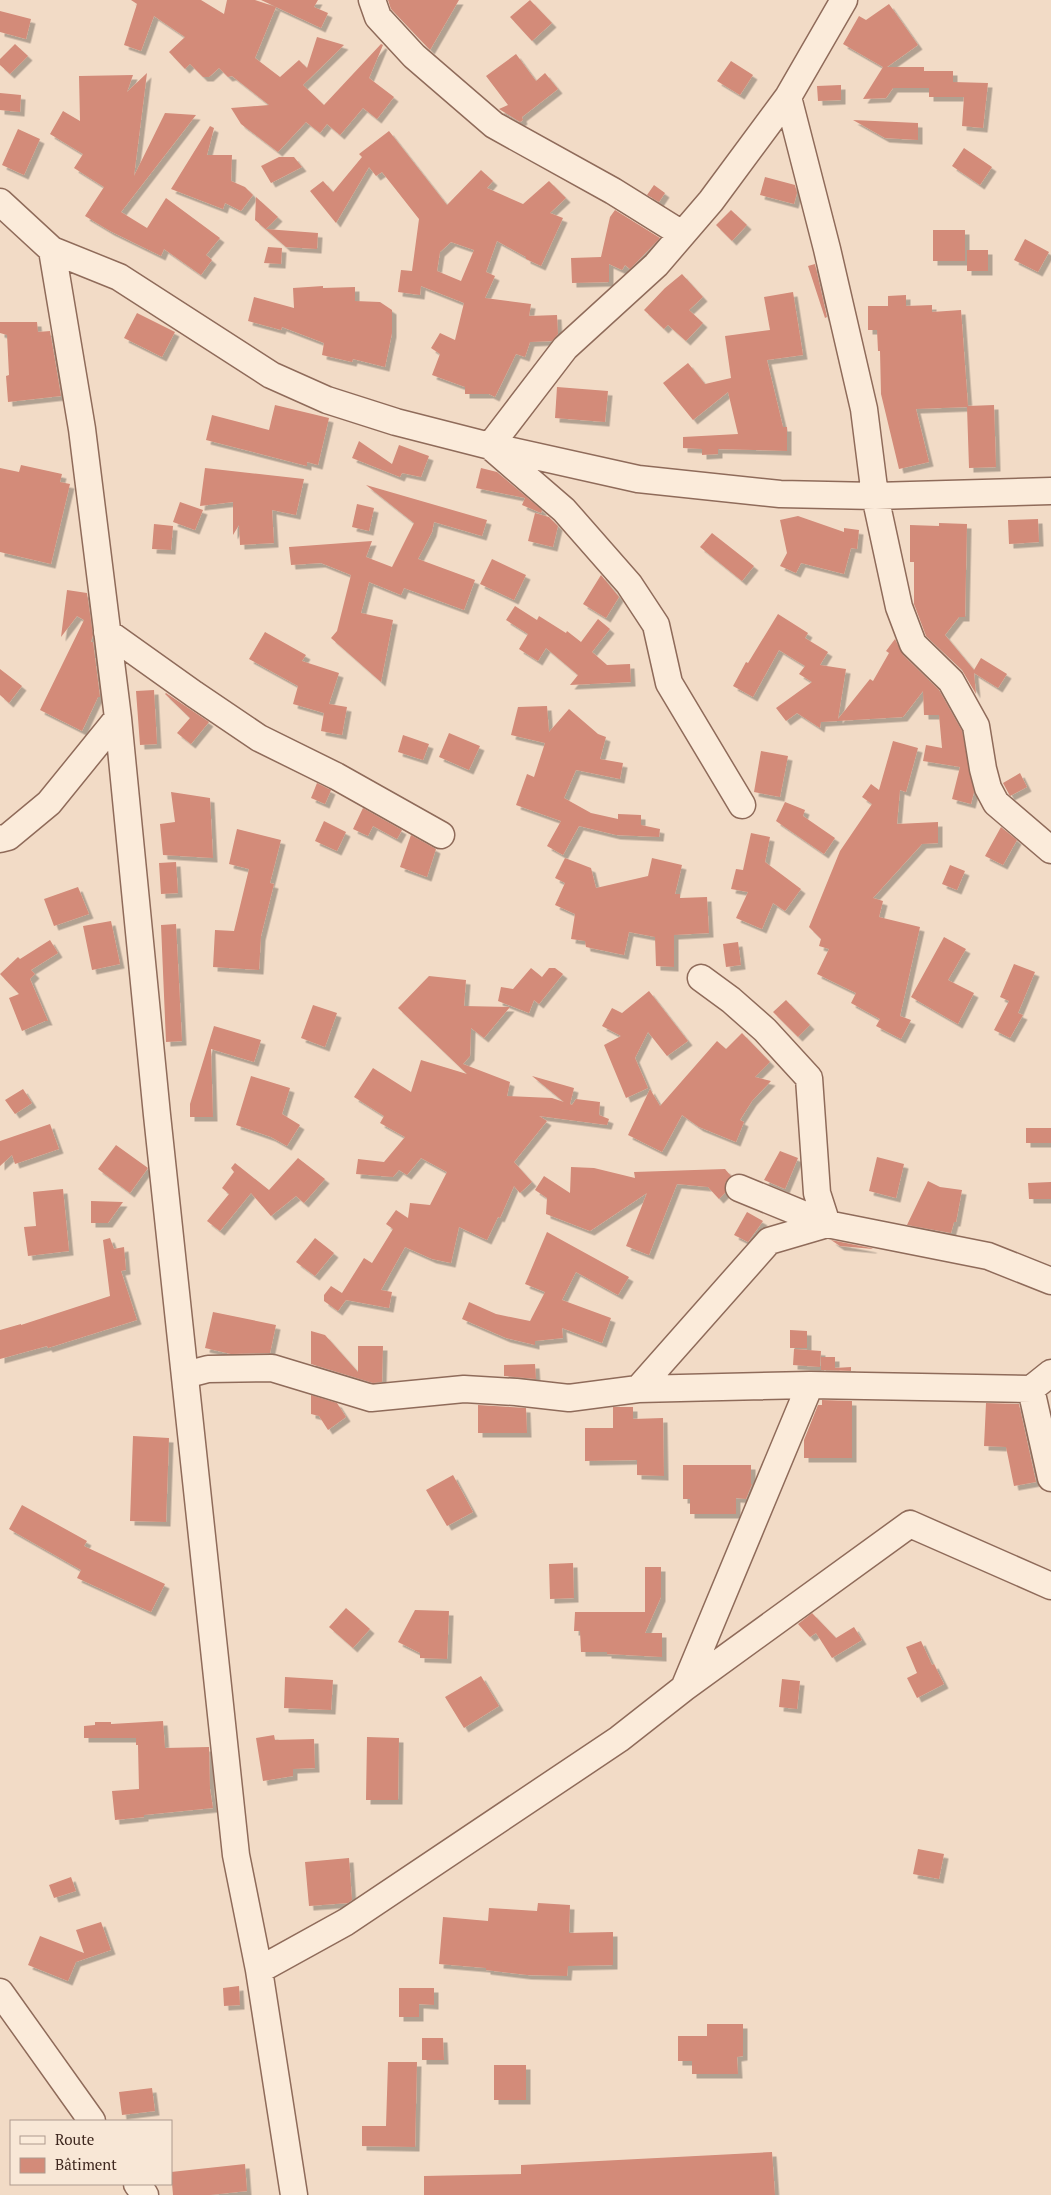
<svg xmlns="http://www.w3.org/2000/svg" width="1051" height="2195" font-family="'PT Serif',serif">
  <defs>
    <filter id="shadow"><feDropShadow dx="4.5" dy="4.5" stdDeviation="0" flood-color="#0004"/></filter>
  </defs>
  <rect width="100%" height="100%" fill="#f2dbc6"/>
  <path fill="#d38b79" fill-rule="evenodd" filter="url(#shadow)" d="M131,0h70l23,14 3,-14h28l21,7 -21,51 25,19 19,-17 8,8 10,-31 27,8 -41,40 21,20 57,-61 2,1 -14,33 25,19 -17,22 -14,-11 -23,27 -13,-11 -7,9 -14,-11 -28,30 -37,-28 -10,-16 38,-3 -37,-29 -4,1 -9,-9 -10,9h-6l-13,-13 -5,5 -16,-17 16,-15 -31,-21 -13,35 -17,-6 13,-41z
    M261,0h57l-4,7 14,6 -7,15z
    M388,0h71l-29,50 -39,-41z
    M530,0l22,23 -20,18 -22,-24z
    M889,4l29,41 -31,22h37v4h29v11l35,1 -5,45 -21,-2 2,-29h-35v-9h-36l-7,10 -23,1 20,-32 -40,-23 16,-28 7,4z
    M0,11l31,8 -5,20 -26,-7z
    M15,44l13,12 -18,18 -10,-9v-6z
    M516,54l20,27 9,-8 13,16 -36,28 1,3 -3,2 -21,-13 9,-4 -22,-29z
    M731,61l22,14 -13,20 -23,-14z
    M147,73l-13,103 31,-63 31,2 -75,97 26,16 19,-30 54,40 -14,17 6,5 -11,15 -37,-26 -3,7 -51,-25 -25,-15 19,-29 -30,-19 9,-14 -33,-20 13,-23 17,10 -1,-45 54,-1 -6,17z
    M841,85v15l-23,1 -1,-15z
    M0,93l21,2 -1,17 -20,-2z
    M853,120l65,3v17l-33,-2z
    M210,126l4,2 -7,27h25l-1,26 14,6 8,8 -12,16 -16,-8 -2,6 -52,-20z
    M18,129l22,10 -16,36 -22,-10z
    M389,131l58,74 34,-35 12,11 -6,7 36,16 26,-23 17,17 -16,15 13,5 -22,48 -15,-7v-2l-29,-16 -11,31 9,4 -10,22 46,6 -2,12 28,-1 1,19 -6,7 -22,1 -5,15 -9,-3 -21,43 -6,-3h-24v-7l-33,-12 8,-21 -9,-6 9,-15 15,7 9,-37 -43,-17 -1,9 -22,-3 3,-22 11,1 7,-52 -37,-47 -6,4 -7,-9 -33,56 -26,-32 13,-10 10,11 29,-35 -3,-3zM451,242l23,8 -13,31 -24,-10 3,-19z
    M964,148l28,19 -12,18 -28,-19z
    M279,157h15l8,10 -31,16 -10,-17z
    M765,177l30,8 2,8 -3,11 -34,-9z
    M654,185l11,8 -6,9 -12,-7z
    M256,197l22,20 -12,12 52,4 -1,16 -31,-2 -31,-27z
    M615,210l45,28 -30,31 -5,-4 -3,5 -13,-6v18l-37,1 -1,-25 30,-1 9,-40z
    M731,210l16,15 -15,16 -16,-16z
    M933,230h32v31h-32z
    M1025,239l24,13 -11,20 -24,-12z
    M268,247l14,1 -1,16 -17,-1z
    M967,250h21v21h-21z
    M815,264l12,53 -2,1 -17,-52z
    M682,274l21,23 -14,13 14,13 -17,18 -18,-16 -4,4 -20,-19 21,-22z
    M323,286v2l32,-1v14l25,1 12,8v23l-7,34 -32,-8 -1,3 -30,-7 2,-12 -42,-16 -1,3 -33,-9 6,-24 40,11 -1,-20z
    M793,292l10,63 -36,5 16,67h4v24l-69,-2v5l-16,1v-6l-19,-1v-11l55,-3 -10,-42 -35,28 -30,-37 25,-20 17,21 26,-6 -6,-42 45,-6 -6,-33z
    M906,295v11l26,-1v7l29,-2 7,96 26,-1 2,62 -27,1 -2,-61 -51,2 13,53 -30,7 -18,-75 -1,-43h-2l-1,-21h-9v-24h20v-10z
    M137,313l38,19 -13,25 -38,-19z
    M0,322h37l1,10 12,-1 11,65 -53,6 -2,-26 3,-1 -2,-40 -7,-2z
    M557,387l51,4 -3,31 -50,-4z
    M275,405l54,13 -11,47 -11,-3v4l-101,-26 6,-25 57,15z
    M359,441l33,23 7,-19 30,11 -8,21 -19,-4 -2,4 -48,-19z
    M21,465l41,9 -2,8 10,2 -19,80 -51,-12v-84l19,4z
    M205,468l99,11 -8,36 -24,-5 2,33 -34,2 -1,-20 -6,10v-33l-33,4z
    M481,468l16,4 45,38 -1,3 -19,-8 3,-7 -49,-10z
    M366,485l121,35 -5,16 -48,-14 -2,10 -14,27 57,21 -11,30 -60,-22 -3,7 -32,-13 -8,31 32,7 -12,62 -50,-44 6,-7 14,-56 -30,-12 -30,2 -2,-18 83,-6 -6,16 26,10 22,-44z
    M180,502l23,8 -8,20 -22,-8z
    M357,504l17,4 -5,23 -17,-4z
    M535,513l14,4 9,9 -5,21 -25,-6z
    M798,516l46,16v-4l15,2 -2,19 -6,-1 -7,26 -43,-11 -5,10 -16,-7 7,-13 -7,-33z
    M1038,519l1,23 -30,2 -1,-24z
    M939,523l28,1 -2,93h-6l-14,18 29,35 7,-12 26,16 -9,14 -24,-15 2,21 -14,-24 -36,-34 -12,-32v-42h-4v-37l29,1z
    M154,524l19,2 -2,24 -19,-1z
    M712,533l42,33 -12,15 -42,-34z
    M492,559l34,16 -12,25 -34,-16z
    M601,575l18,22 -13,21 -23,-14z
    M67,590l20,3 6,42 -2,7h2l7,55h-2l-16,34 -42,-21 44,-90 -7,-4 -16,21z
    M515,606l22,14 2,-4 27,17 1,-2 14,11 17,-23 12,10 -18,23 15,13 23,-1 1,18 -61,3 8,-10 -32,-27 -8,13 -19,-12 9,-15 -22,-14z
    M778,614l30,19 -3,5 23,14 -8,13 26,4 -8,50 32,-40 3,2 16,-28 -3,-2 9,-12 8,16 36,35 23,41 12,61 -3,12 -19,-5 8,-32 -37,-6 3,-16 16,3 -3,-33h-15l-1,-24 -20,26 -82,5 -1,6 -23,-15 -11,8 -10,-13 36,-26 -13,-8 6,-8 -26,-16 -26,47 -20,-11 13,-24 2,1z
    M265,632l41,23 -4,6 37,12 -10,31 18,3 -5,28 -21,-4 3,-18 -31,-9 5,-18 -49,-27z
    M0,669l22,17 -13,17 -9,-8z
    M154,690l3,54 -17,1 -4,-54z
    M166,693l43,29 -18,22 -14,-11 13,-15 -25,-24z
    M547,706l2,26 20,-23 29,25 8,3 -6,22 23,4 -3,16 -44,-9 -12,28 27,15 27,6v-5l23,1v10l19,4 -1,8 -43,-2 -37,-9 -16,29 -16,-9 14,-25 -45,-16 11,-31 7,3 11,-34 -34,-8 7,-28z
    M449,733l31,13 -11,24 -30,-13z
    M403,735l26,9 -6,16 -25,-8z
    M893,741l25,7 -12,44 -6,-2 -3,34 41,-2v21l-16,1 -49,54 10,3 -4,16 41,10 -20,89 11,4 -10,19 -25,-13 4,-7 -29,-16 5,-10 -39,-19 12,-25 -10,-3 2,-7 -12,-12 31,-76 32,-47 -10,-7 9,-13 8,6z
    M761,751l27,5 -8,41 -26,-5z
    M1020,773l7,14 -17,9 -7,-13z
    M317,783l14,7 -6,14 -14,-6z
    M171,792l39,6 3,60 -50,-3 -3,-31 15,-2z
    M785,802l20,8 -2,6 32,22 -11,16 -48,-33z
    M363,808l39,22 -5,9 -24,-13 -5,10 -15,-7z
    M324,821l22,11 -9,19 -22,-10z
    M1001,827l16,13 -14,25 -18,-9z
    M237,829l44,11 -11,43 4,1 -13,52 -2,34 -46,-3 2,-37 19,1 15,-62 -20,-5z
    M751,833l19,4 -5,25 36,27 -16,22 -12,-8 -11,26 -26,-11 12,-26 -17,-3 5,-20 7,1z
    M411,835l25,14 -9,28 -27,-10z
    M565,858l26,10 5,20 52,-12 4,-18 30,7 -7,29h5v4l27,-1 2,36 -35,2v32l-18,-1 -1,-29 -26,-5 -5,23 -38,-8 -1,-6 -14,-2 4,-25 -20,-9 10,-22 -10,-5z
    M176,862l2,31 -17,1 -2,-31z
    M950,865l15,6 -8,19 -15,-6z
    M78,887l11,27 -35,12 -10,-27z
    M111,921l9,43 -28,6 -9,-44z
    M176,924l6,117 -16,1 -5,-117z
    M944,937l22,12 -18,31 26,13 -16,31 -47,-27z
    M50,940l8,13 -27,17 4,4 -5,5 18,42h-3l-23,10 -13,-33 10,-4 -19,-20 18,-17 2,2z
    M738,942l3,23 -15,2 -3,-23z
    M1014,964l21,8 -17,41 5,2 -13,23 -16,-8 15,-29 -9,-4z
    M531,968l11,9 7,-9h6l8,6 -24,30 -5,-4 -5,13 -31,-12 3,-14 12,2z
    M429,976l37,4 -2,26 46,1 -26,31 -13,-10 -1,28 -7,8 47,18 -3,14 45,2 12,4 -32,-26 42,12 -4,16 2,1 4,-6 24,3 -1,13 10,4 -2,6 -68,-9 8,5 -33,41 18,20 -12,11 -6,-7 -14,32 -2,-1 -11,23 -28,-13 -8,36 -19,-4 -27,-12 -24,43 11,2 -3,16 -43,-8 -8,11 -14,-10v-6l7,-9 11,7 22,-35 8,5 21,-34 -7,-5 10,-14 12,8 2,-15 20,2 17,-33 -26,-14 -14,17 -8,-5 -6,7 -37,-3 2,-15 26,3 21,-25 -25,-14 4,-7 -30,-19 19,-29 38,24 10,-32 46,14 -69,-66z
    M649,991l39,50 -21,15 -19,-24 -13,26 13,30 -22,10 -22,-53 17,-9 -19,-10 10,-18 10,5z
    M786,1000l24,25 -12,12 -25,-25z
    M313,1005l24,8 -12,34 -24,-9z
    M214,1026l47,14 -7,22 -43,-13 2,68h-23v-13z
    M742,1033l28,29 -15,15 16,4 -19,20 -12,19 4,2 -8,20 -37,-15 -17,-12 -20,37 -34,-17 22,-46 10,17 57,-65 9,8z
    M251,1076l39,12 -8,26 18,11 -13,21 -16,-9 -35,-12z
    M23,1089l9,14 -17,11 -10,-14z
    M50,1124l9,25 -44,15 -3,-9 -12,11v-25z
    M1026,1128h25v15h-25z
    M116,1145l32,23 -18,25 -32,-24z
    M780,1151l18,7 -13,31 -21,-9z
    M877,1157l27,7 -8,34 -27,-7z
    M298,1158l27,21 -21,24 -8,-7 -25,20 -20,-23 -31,38 -13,-10 22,-27 -7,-6 12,-16 -3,-4 4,-5 34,27z
    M571,1167l23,1 41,10 -1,-6 91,-3 6,7 -6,7v10l-6,6 -11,-12 -31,-3 -28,71 -23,-9 21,-53 -57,38 -44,-17 1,-16 -12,-8 9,-14 26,17z
    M928,1181l12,6 22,3 -6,32h-2l-3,11 -44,-8z
    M1051,1182v17h-22l-1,-16z
    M63,1189l6,62 -41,5 -4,-29 12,-1 -3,-34z
    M91,1201l32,1 -15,21h-17z
    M747,1212l16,9 -15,21 -14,-7z
    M547,1232l82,45 -11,18 -42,-23 -14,28 49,18 -9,25 -40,-15 1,10 -28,3v4l-29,-7 -44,-19 7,-17 27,12 34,7 15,-29 -20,-8z
    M110,1238l4,11 10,-2 2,23 -5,1 16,49 -89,28 -1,-2 -47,13v-29l21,-6v1l89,-29 -7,-56z
    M315,1238l19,15 -19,23 -19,-14z
    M831,1240l40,8 2,1 -33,-3z
    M213,1312l63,13 -6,28 -39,1 -26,-6z
    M790,1330l17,1v17h-17z
    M311,1331l14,4 33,37v-26h25l-1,36 -9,1 -62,-19z
    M794,1349l27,2 -1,16 -27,-2z
    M821,1357h14v11l16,-1v4l-30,-1z
    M535,1364l1,15 -32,-3v-11z
    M311,1395l26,8 9,14 -18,13 -9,-14 -8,-2z
    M822,1400l30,1v57h-48v-18l14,-35h4z
    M986,1403l33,1 17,78 -22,4 -8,-39 -22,-1z
    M478,1405l48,3 1,25h-49z
    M613,1407h20v12l30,-1 1,58 -27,-1v-15l-52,1v-33h28z
    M133,1436l36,2 -3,84 -36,-1z
    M683,1465h68v19h1l-6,15 -10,-1v16h-46v-15h-7z
    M453,1475l20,37 -26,14 -21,-36z
    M22,1505l65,36 -3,5 81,38 -14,28 -74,-34 4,-8 -72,-41z
    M573,1563l1,35 -24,1 -1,-35z
    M645,1567h16v30l-16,36h17v24l-55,-3v-2h-26l-1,-21h-6l1,-19h70z
    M346,1608l24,21 -17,19 -24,-21z
    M415,1610l34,1 -2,48 -27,-1v-5l-22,-11z
    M812,1613l24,25 18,-11 8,13 -30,18 -16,-25 -6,4 -12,-13z
    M921,1641l11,24 2,-1 10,20 -27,14 -10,-20 10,-5 -11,-26z
    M481,1676l18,30 -35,22 -19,-31z
    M285,1677l48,3 -2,30 -47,-2z
    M782,1679l18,2 -3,28 -18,-2z
    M163,1721l2,27 44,-1 1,42 3,19 -69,7v2l-29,3 -3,-29 27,-2 -1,-44h-2v-7h-52v-12l11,-1v-3h16v2z
    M274,1735l1,5 39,-1 1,29 -22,1v7l-30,5 -7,-43z
    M367,1737l32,1 -1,62h-32z
    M918,1849l26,5 -5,25 -26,-5z
    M349,1858l3,42 -4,3 -39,3 -4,-44z
    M71,1877l5,14 -22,7 -5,-13z
    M538,1903l32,2 -1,28 44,-1v33l-45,1 -1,10 -40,-1 -41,-5v-2l-47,-4 4,-47 45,4 1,-13 48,3z
    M101,1922l10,28 -35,12 -8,19 -40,-16 12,-29 44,17 -8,-23z
    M239,1986l1,19 -16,1 -1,-18z
    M399,1988h35v17l-15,-1v13h-20z
    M707,2024h36v32l-6,1 1,17h-46v-13h-14v-25h29z
    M422,2038h21l1,22h-22z
    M388,2062h29l-2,85 -53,-1v-20h24z
    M494,2065h32v35h-32z
    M152,2088l3,23 -33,4 -3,-23z
    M772,2152l3,43h-351v-19l97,-2v-9z
    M245,2164l2,27 -37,4h-37l-2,-23z"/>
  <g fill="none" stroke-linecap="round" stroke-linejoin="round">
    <g stroke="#8f6b5a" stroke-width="29">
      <path id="minor" d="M372,0l6,17 36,39 80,69 119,66 69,43
        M788,97l39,152 37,160 11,87 24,111 14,37 38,37 25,45 7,43 5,19 8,15 55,47
        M0,202l52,48 67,27 152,98 56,25 69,22 94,24 148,33 142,15 95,2 176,-5
        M52,250l30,179 36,289 39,397 79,740 23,115 35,225
        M107,632l87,62 65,44 77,38 105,59
        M742,805l-73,-122 -13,-58 -27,-41 -65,-74 -74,-64 75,-98 91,-83 55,-64 77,-104 56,-97
        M0,839l8,-2 41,-34 69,-85
        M701,978l30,22 34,30 44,48 8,115 10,31
        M739,1188l88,36 161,32 63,25
        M185,1375l23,-6 64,-1 99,30 93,-9 52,3 53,6 69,-9
        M810,1385l221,4 20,-16
        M1031,1389l20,89
        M684,1688l126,-303 -172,4 131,-148 58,-17
        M259,1970l87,-48 273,-183 65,-51 226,-164 141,62
        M0,1992l92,129
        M137,2184l8,11"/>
    </g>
    <use href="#minor" stroke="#fbebda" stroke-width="26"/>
  </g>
  <rect x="10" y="2120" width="162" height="65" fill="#f8e7d6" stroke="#ae9a8d"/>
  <rect x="20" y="2136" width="25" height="8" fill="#fbebda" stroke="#ae9a8d"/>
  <text x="55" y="2145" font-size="15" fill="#3e271f">Route</text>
  <rect x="20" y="2158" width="25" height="15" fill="#d38b79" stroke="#ae9a8d"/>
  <text x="55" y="2170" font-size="15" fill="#3e271f">Bâtiment</text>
</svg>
